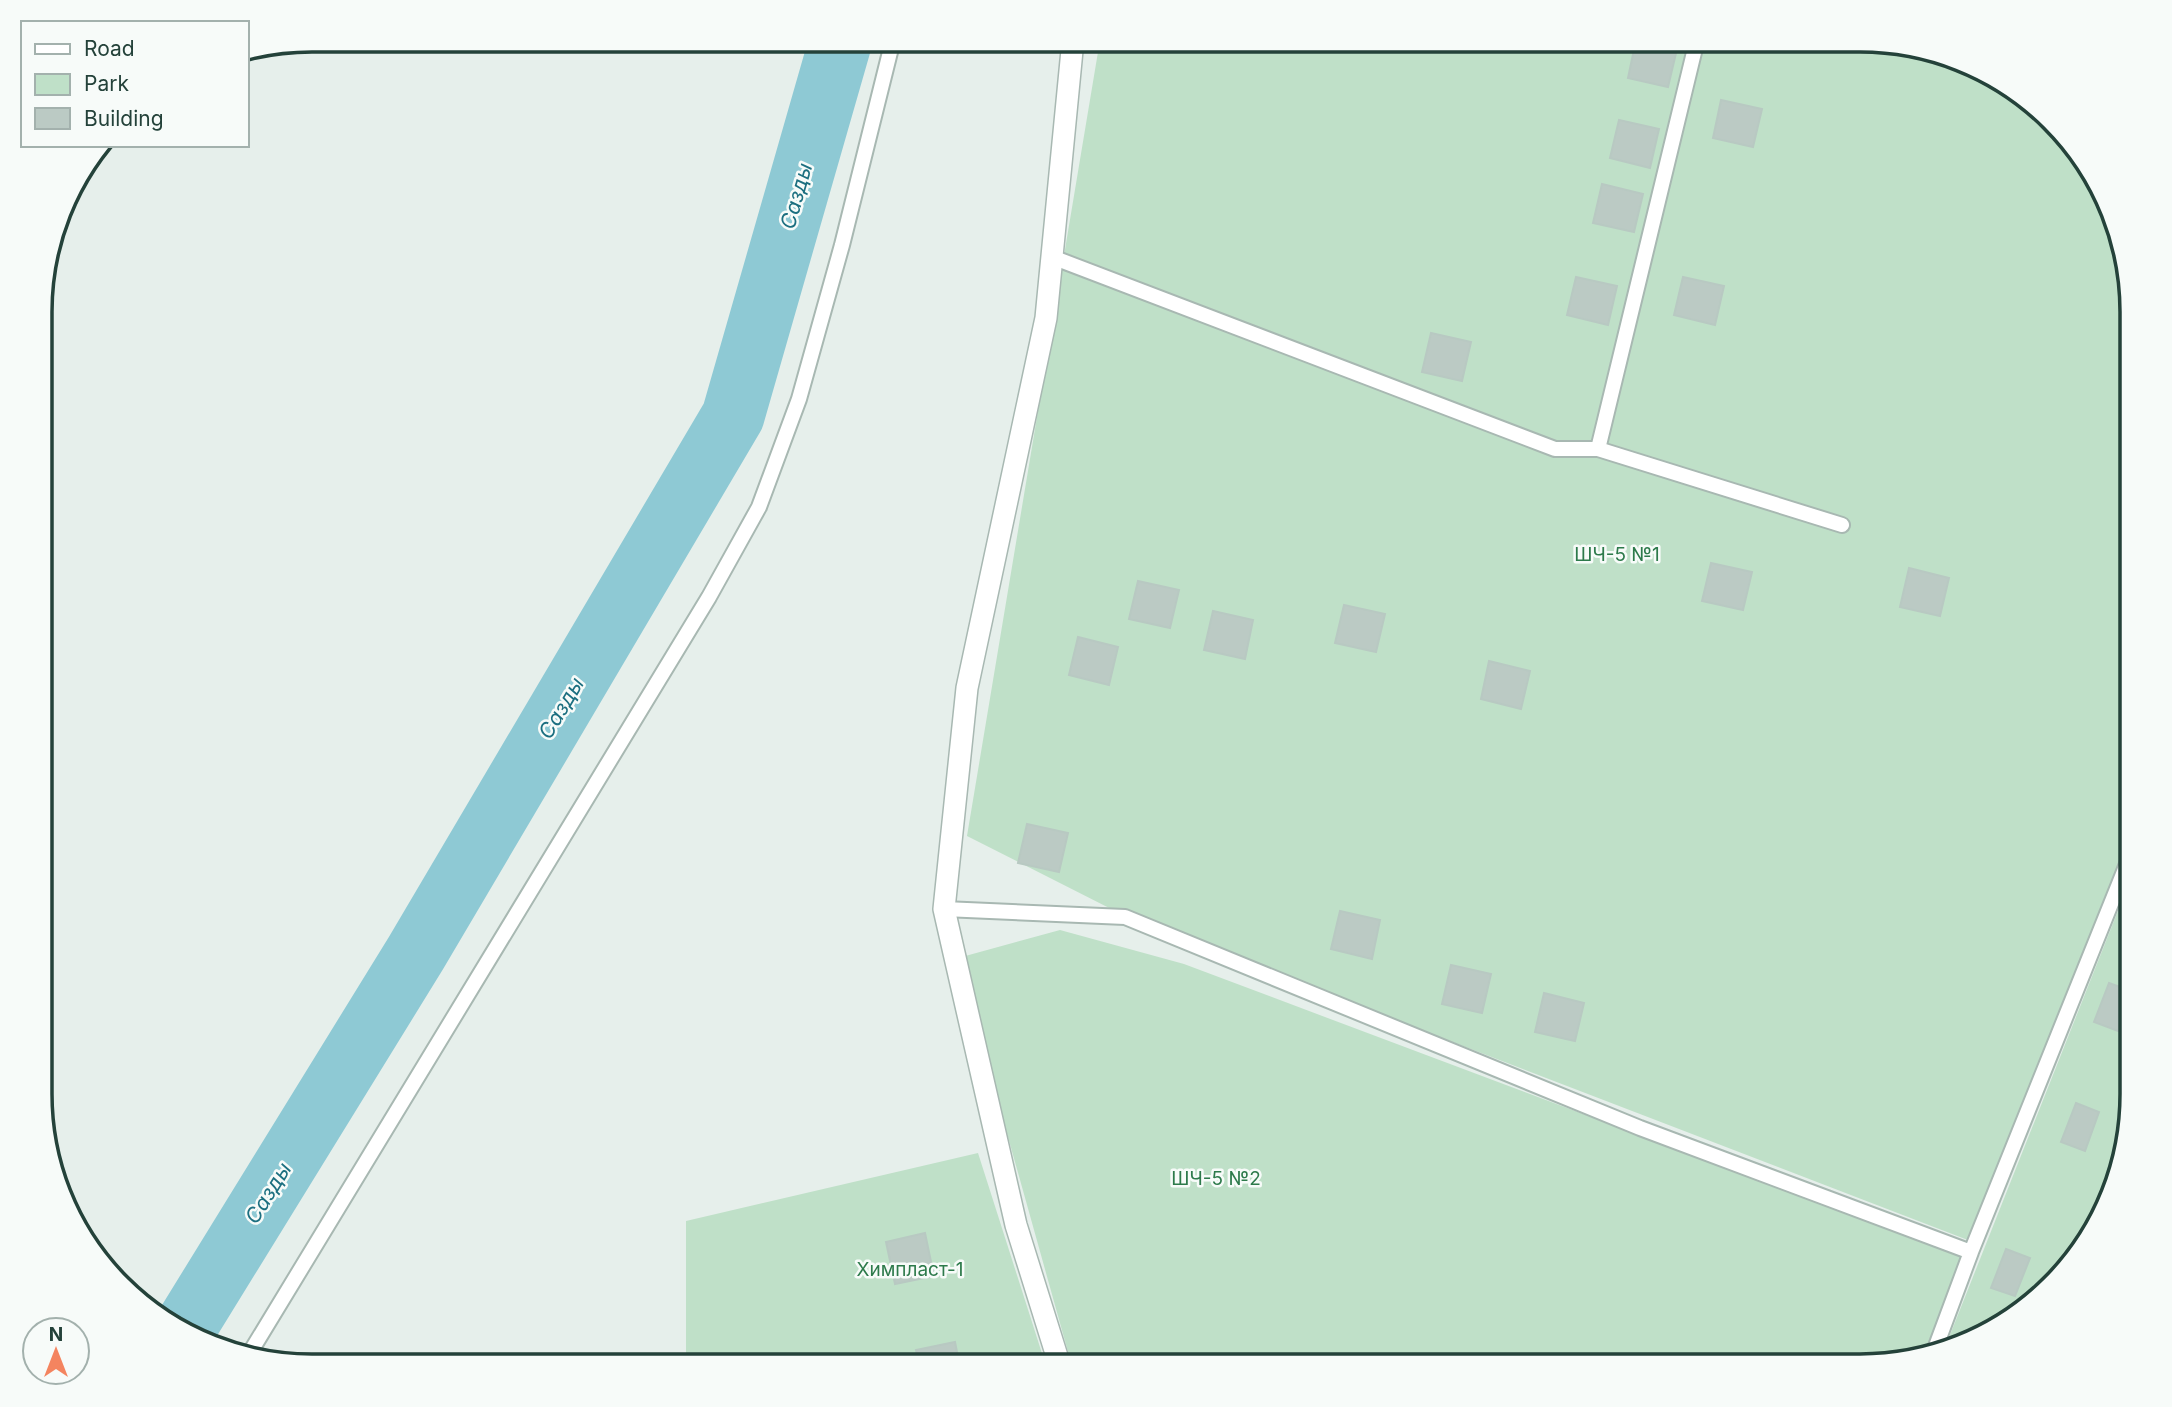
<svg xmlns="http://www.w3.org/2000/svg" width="2172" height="1407" font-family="Inter,sans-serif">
  <rect width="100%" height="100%" fill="#e6efeb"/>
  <path fill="#bfe0c8" d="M1100,40h760l86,15 65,31 84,91 36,118v555l-158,392 -848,-326 -158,-80z
    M2131,878v234l-14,69 -31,65 -91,84 -49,15z
    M1060,930l124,34 782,294 -34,91 -55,17h-805l-114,-408z
    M978,1153l68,213 -360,1v-146z"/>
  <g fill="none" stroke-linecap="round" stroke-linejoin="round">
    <path stroke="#8ec9d4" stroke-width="63" d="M183,1331l233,-378 317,-537 108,-376"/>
  </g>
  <path fill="#bbcac4" stroke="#b8c9c2" stroke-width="2" d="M1636,40l41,9 -9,38 -40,-9z
    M1721,100l41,9 -9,38 -40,-9z
    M1619,120l40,9 -9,39 -40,-10z
    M1602,184l41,10 -9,38 -41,-9z
    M1576,277l41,9 -9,39 -41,-10z
    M1683,277l41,9 -9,39 -41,-10z
    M1431,333l40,9 -9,39 -40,-9z
    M1711,563l41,9 -9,38 -41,-9z
    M1909,568l40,10 -9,38 -40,-9z
    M1138,581l41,9 -9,38 -41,-9z
    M1344,605l41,9 -9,38 -41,-9z
    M1213,611l40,9 -8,39 -41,-9z
    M1078,637l40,10 -9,38 -40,-10z
    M1489,661l41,10 -9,38 -40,-10z
    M1027,824l41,9 -9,39 -41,-9z
    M1340,911l40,9 -8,39 -41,-10z
    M1451,965l40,9 -9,39 -40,-9z
    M2109,983l22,8v5l-13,35 -24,-9z
    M1544,993l40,10 -9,38 -40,-9z
    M2076,1103l23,9 -14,39 -24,-9z
    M925,1233l9,43 -39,8 -9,-42z
    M2006,1249l24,9 -15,38 -24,-8z
    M955,1342l5,25h-40l-4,-17z"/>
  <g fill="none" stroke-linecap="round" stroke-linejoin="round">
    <g stroke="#a8b8b2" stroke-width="18">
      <path id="lane" d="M1052,257l503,192h43l244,76
        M1598,449l99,-409
        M944,909l181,8 515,211 331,124
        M1935,1349l36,-97 160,-398
        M248,1356l461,-759 50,-90 40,-108 43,-154 51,-205"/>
    </g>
    <g stroke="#a8b8b2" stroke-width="24">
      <path id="street" d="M1060,1366l-44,-141 -72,-316 23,-221 79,-370 27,-278"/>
    </g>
    <use href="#lane" stroke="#fff" stroke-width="14"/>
    <use href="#street" stroke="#fff" stroke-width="21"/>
  </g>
  <g text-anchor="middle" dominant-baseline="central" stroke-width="5" stroke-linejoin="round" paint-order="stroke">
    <g font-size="19" fill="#2d7a4b" stroke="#f7fbf9">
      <text x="1617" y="554">ШЧ-5 №1</text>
      <text x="1216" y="1178">ШЧ-5 №2</text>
      <text x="910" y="1269">Химпласт-1</text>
    </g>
    <g font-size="21" font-style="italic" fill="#1c6f80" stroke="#f7fbf9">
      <text transform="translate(796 196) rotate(-74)">Сазды</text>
      <text transform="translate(561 708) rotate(-59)">Сазды</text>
      <text transform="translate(268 1193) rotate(-58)">Сазды</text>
    </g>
  </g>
  <path d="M0 0H2172V1407H0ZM312 52H1860A260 260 0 0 1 2120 312V1094A260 260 0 0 1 1860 1354H312A260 260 0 0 1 52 1094V312A260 260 0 0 1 312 52Z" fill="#f7fbf9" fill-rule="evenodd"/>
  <path fill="none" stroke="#24423a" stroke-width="3.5" d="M312 52H1860A260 260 0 0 1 2120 312V1094A260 260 0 0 1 1860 1354H312A260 260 0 0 1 52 1094V312A260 260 0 0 1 312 52Z"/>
  <rect x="21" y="21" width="228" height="126" fill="#f7fbf9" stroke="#a3b1ad" stroke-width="2"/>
  <rect x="35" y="44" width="35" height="10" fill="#ffffff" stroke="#a3b1ad" stroke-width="2"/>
  <text x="84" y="56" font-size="21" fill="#24423a">Road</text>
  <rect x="35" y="74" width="35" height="21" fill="#bfe0c8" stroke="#a3b1ad" stroke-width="2"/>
  <text x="84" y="91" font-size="21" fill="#24423a">Park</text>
  <rect x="35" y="108" width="35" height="21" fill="#bbcac4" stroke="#a3b1ad" stroke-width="2"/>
  <text x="84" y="126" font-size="21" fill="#24423a">Building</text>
  <g transform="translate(56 1351)"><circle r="33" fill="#f7fbf9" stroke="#a3b1ad" stroke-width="2"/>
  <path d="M0-5L12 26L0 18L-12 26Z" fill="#f4845f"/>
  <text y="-10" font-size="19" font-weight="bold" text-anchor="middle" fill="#24423a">N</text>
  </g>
</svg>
